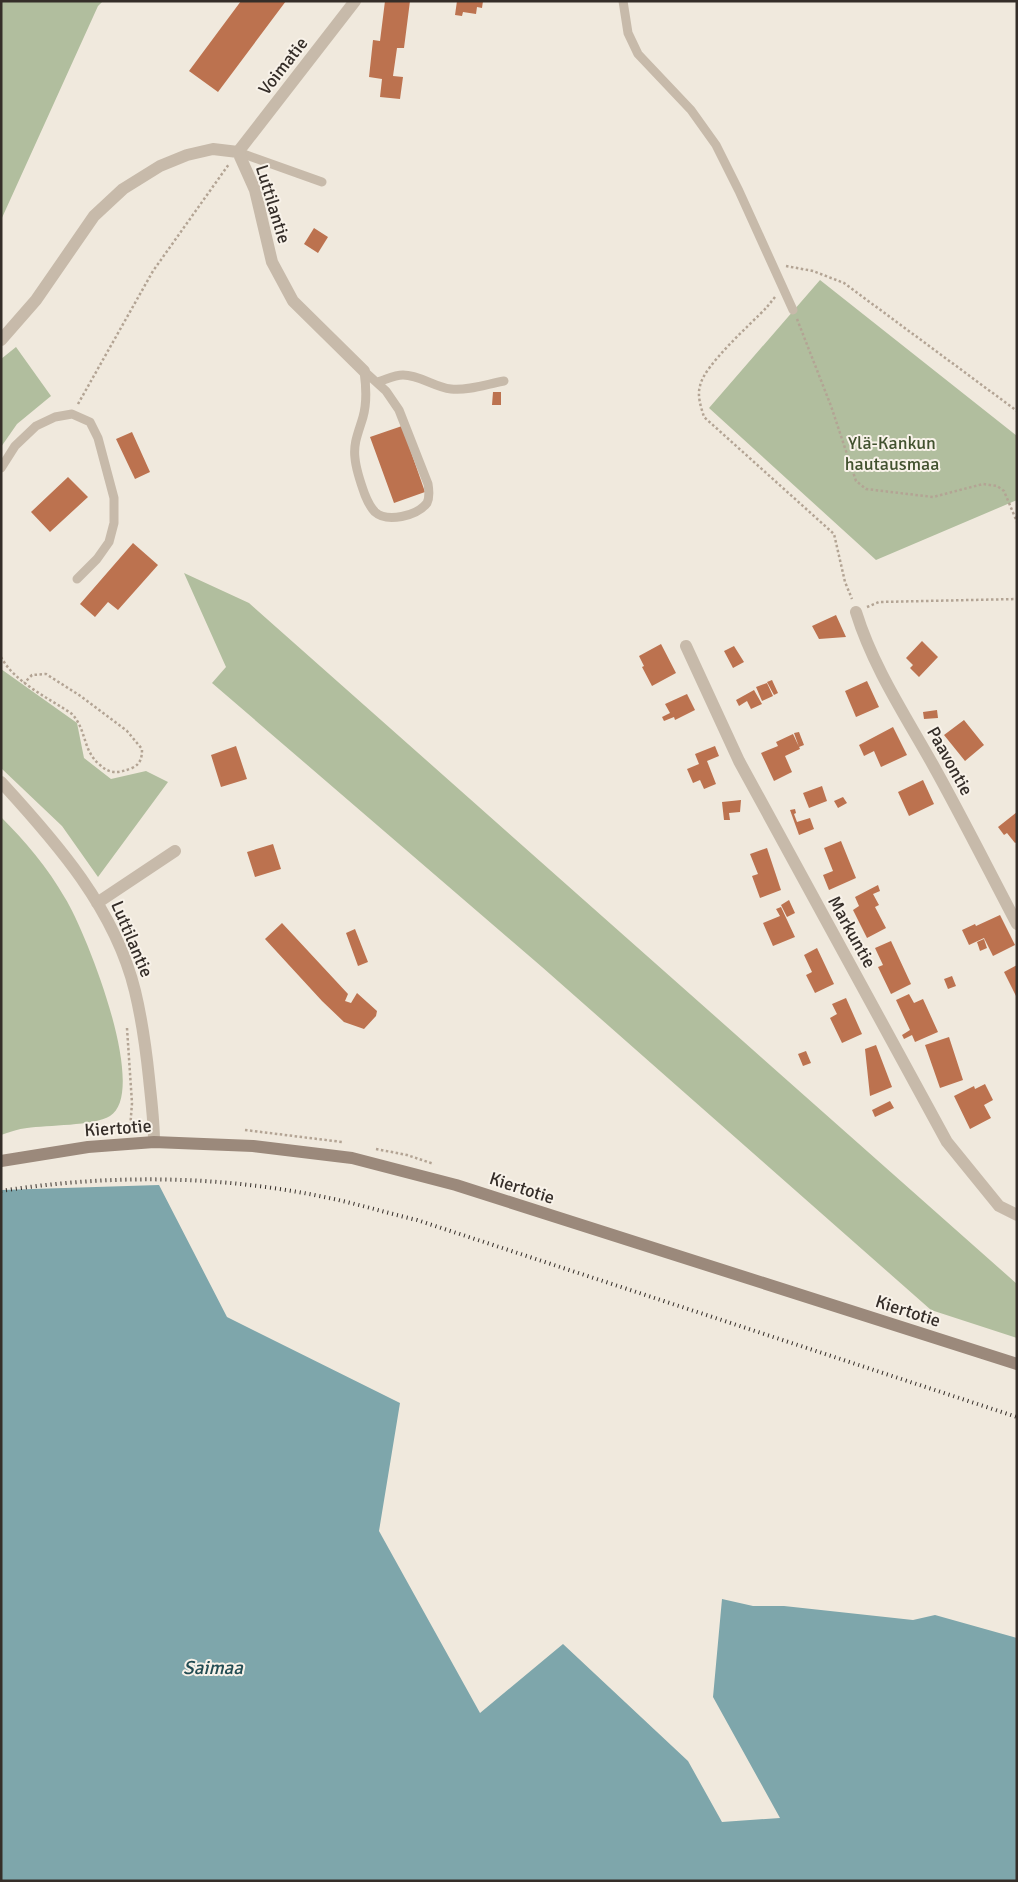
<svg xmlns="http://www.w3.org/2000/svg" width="1018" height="1882" font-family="Signika,sans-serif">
  <rect width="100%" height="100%" fill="#f0e9dd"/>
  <path fill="#b1be9e" d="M1,1h102l-5,5 -97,214z
    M820,280l197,156v64l-141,60 -167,-152z
    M16,347l35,49 -34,28 -16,23v-88z
    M184,573l65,30 768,681v54l-86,-28 -389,-343 -330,-284 14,-16z
    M1,669l76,54 7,35 27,21 35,-8 22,11 -70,95 -36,-51 -61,-58z
    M1,817c24,24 47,51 64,81 20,32 85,193 45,218 -16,10 -63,9 -83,12 -9,1 -17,4 -26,7z"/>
  <path fill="#7ea6ab" d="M159,1185l68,132 173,86 -21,128 101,182 83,-69 125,117 34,61 58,-4 -67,-121 9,-98 31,7h31l129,14 22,-5 82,23v243h-1016v-691z"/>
  <path fill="#bc724f" d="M241,1h45l-68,91 -29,-21z
    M385,1h25l-6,47h-7l-4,28 10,1 -3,22 -20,-2 2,-18 -13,-2 4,-37 7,1z
    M457,1h26l-1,7 -5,-1 -1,7 -13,-2 -1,4 -7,-1z
    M314,228l14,9 -10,16 -14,-9z
    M493,392h8v13h-9z
    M402,426l23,66 -31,11 -24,-66z
    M132,432l18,40 -15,7 -19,-40z
    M68,477l20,20 -38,35 -19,-20z
    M133,543l25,22 -40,45 -10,-8 -13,15 -15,-13z
    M836,615l10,22 -27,2 -7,-13z
    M922,641l16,16 -19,20 -9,-9 3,-3 -7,-7z
    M661,644l15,29 -24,13 -10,-19 2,-1 -5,-10z
    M734,646l10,16 -11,6 -9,-17z
    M772,680l6,13 -4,2 -7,-13z
    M867,681l12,26 -23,10 -11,-26z
    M767,683l6,13 -11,5 -6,-14z
    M754,690l8,14 -11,5 -4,-8 -8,5 -3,-6z
    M687,694l8,16 -20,10 -1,-3 -10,4 -2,-4 8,-4 -5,-9z
    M937,710l1,8 -14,1 -1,-7z
    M964,720l20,25 -19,16 -21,-26z
    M893,727l14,28 -26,12 -7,-16 -10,5 -5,-11z
    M799,732l5,13 -5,2 -5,-14z
    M793,734l7,15 -15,7 7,16 -18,9 -13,-28 17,-7 -2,-4z
    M236,746l11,33 -26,8 -10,-32z
    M715,746l4,10 -12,5 9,23 -12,5 -4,-9 -7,3 -6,-14 12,-5 -4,-10z
    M923,780l11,24 -25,12 -11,-24z
    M822,786l5,15 -18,7 -6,-15z
    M843,797l4,6 -9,5 -4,-7z
    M741,800l-1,12 -11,1 1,7h-6l-2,-18z
    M795,809l1,4 -2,1 3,8 13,-4 4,11 -15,6 -9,-25z
    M1017,812v30l-2,1 -8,-10 -3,2 -6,-8z
    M841,841l15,37 -27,12 -6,-15 10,-4 -9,-23z
    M273,844l8,25 -26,8 -8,-25z
    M767,848l14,42 -21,8 -8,-22 6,-2 -8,-20z
    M878,885l2,6 -7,3 6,11 -4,2 11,21 -19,10 -14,-28 6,-4 -4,-9z
    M789,900l6,13 -8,4 -6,-12z
    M781,907l14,30 -22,9 -10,-23 17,-7 -4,-7z
    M1000,915l15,30 -22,11 -9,-18 -15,7 -7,-15 13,-6 1,2z
    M282,923l66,71 -3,7 6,2 6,-10 20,18 -1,5 -12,13 -20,-7 -22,-21 -57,-62z
    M355,929l13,33 -10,4 -12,-33z
    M984,939l3,9 -7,3 -3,-9z
    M891,941l20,43 -20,10 -13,-27 5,-2 -8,-17z
    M817,948l17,36 -19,9 -9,-18 6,-3 -8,-17z
    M1017,965v33l-13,-26z
    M952,976l4,10 -8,3 -4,-10z
    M909,994l5,9 9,-4 15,33 -23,10 -3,-7 -8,4 -2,-4 8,-5 -14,-30z
    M846,998l16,36 -20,9 -12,-25 7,-4 -5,-10z
    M949,1037l14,43 -23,8 -15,-43z
    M876,1045l16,42 -22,9 -5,-47z
    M806,1051l5,12 -8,3 -5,-12z
    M985,1084l8,16 -9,5 7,13 -21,11 -16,-33 20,-10 1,3z
    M890,1101l4,7 -19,9 -3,-7z"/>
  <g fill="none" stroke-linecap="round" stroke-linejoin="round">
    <path stroke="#b3a494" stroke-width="2.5" stroke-dasharray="2.5 2.5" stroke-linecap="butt" d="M786,266l27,5 31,12 173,128
      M775,297l-8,10c-16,17 -63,58 -67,79 -3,10 1,21 4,31l130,117 11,48 7,17
      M797,319l34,87 25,75 10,8 67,8 50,-13 14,2 7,5 13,31
      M78,404l75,-133 76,-107
      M867,607l12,-5 138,-3
      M1,657c14,26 48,41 71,57 15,16 10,36 28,51 11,10 19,8 32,3 9,-4 10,-11 10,-19l-15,-18 -48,-36 -33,-21 -14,1 -8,8
      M127,1028l5,75 -2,26
      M245,1130l97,12
      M376,1149l31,6 27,9"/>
    <path stroke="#c7baaa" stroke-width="9" d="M623,1l5,32 10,21 53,56 25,35 23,46 54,119
      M238,152l84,30
      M364,371l22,20 13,19 29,74c1,6 2,13 -1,19 -10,13 -40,20 -52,9 -4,-4 -8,-12 -10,-17 -4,-11 -9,-25 -10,-37 -2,-15 4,-27 8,-41 4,-14 3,-32 1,-46z
      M377,382c8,-2 17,-7 26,-7 17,0 31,12 48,14 17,2 36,-5 53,-8
      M1,468l14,-22 21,-20 19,-9 17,-3 18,8 8,16 16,60v25l-5,19 -12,17 -20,20"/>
    <path stroke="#c7baaa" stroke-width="12" d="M238,152l17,38 17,72 21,39 71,70
      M238,152l117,-151
      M1,340l35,-40 58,-84 29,-27 37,-23 27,-11 26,-6 25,3
      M856,612c17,55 49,103 77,153 29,52 56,106 84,159
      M686,646l53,115 208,381 52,64 18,9
      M1,782c56,61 114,127 134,209 7,29 11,58 14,87 2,21 5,42 5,64
      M97,903l78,-52"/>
    <path stroke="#9b897b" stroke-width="12" d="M1,1161l87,-14 66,-5 99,4 99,12 104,27 561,179"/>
    <path stroke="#352e29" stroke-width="4" stroke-dasharray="1 4" stroke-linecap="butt" d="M1,1191c108,-17 221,-16 328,7 29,6 58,15 88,22l600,197"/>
  </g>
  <g text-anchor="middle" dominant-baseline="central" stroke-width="4" stroke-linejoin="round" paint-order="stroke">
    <g font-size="18" fill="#352e29" stroke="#f8f2e9">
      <text transform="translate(283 66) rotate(-52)">Voimatie</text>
      <text transform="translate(273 204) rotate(73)">Luttilantie</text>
      <text transform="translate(950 761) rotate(61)">Paavontie</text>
      <text transform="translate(852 932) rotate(61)">Markuntie</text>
      <text transform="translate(132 939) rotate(67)">Luttilantie</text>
      <text transform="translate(118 1128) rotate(-4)">Kiertotie</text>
      <text transform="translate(522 1188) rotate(18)">Kiertotie</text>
      <text transform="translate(908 1311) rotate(18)">Kiertotie</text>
    </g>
    <g font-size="18" fill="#42522f" stroke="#f8f2e9">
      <text x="892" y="443">Ylä-Kankun<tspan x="892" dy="21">hautausmaa</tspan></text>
    </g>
    <g font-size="19" font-style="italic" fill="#224c53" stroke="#f8f2e9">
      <text x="213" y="1668">Saimaa</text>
    </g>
  </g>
  <rect width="1018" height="1882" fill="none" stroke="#352e29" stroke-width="5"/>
</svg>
